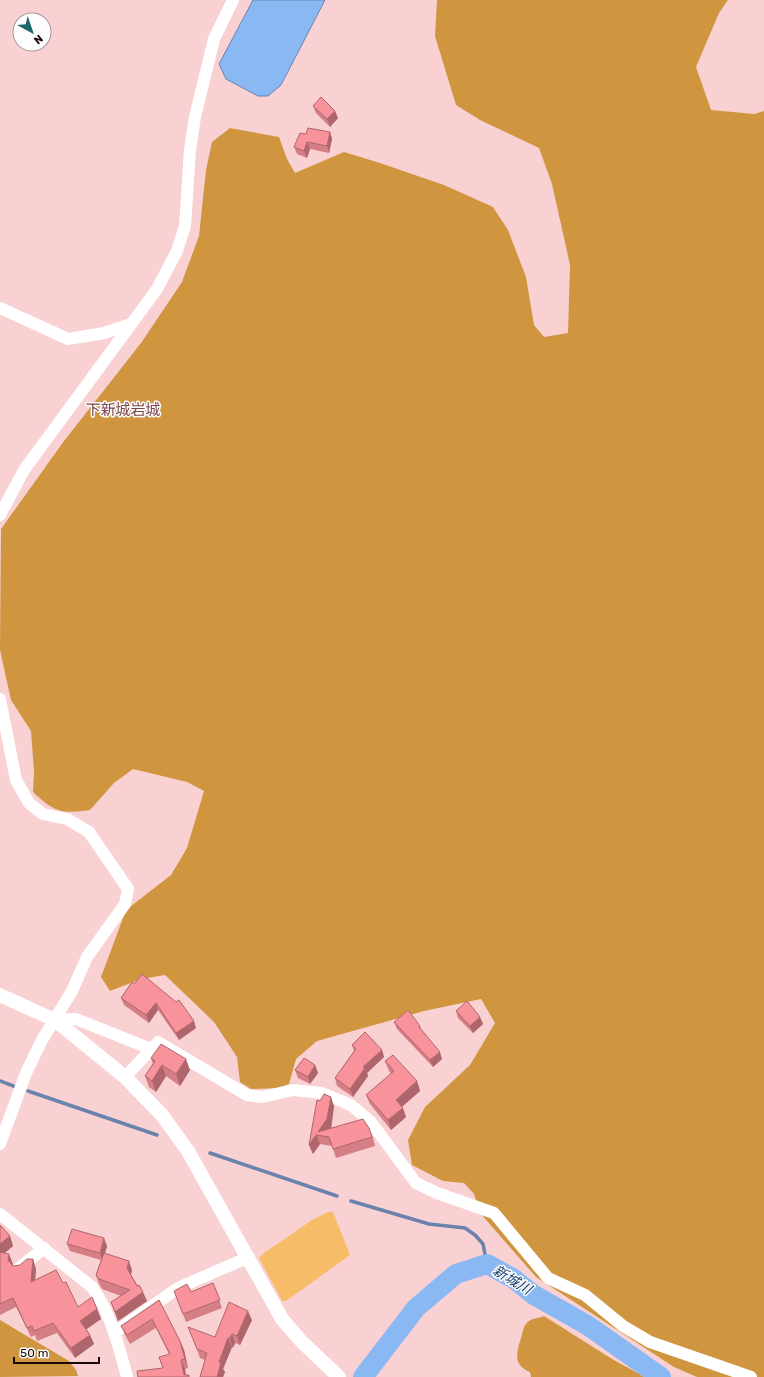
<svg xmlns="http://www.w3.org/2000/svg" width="764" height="1377" font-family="Rubik,'Noto Sans JP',sans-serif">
  <rect width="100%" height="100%" fill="#f9d1d3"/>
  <path fill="#f7bc67" d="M328,1212h5l17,43 -64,46h-4l-23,-43 5,-5 48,-33z"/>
  <path fill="#cf963f" d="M437,0h291l-9,13 -23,54 15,43 43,4 10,-3v1266h-67l-23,-10 -138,-90 -56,-64 -6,-19 -10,-11 -21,-2 -31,-16 -4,-25 17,-33 45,-42 25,-42 -14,-24 -57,12 -107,30 -21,18 -7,25 -10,4 -28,1 -11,-7 -3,-25 -23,-35 -49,-47 -24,4 -31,12 -9,-14 25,-67 45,-35 16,-27 17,-57 -17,-9 -54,-13 -19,14 -24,27c-29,4 -36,2 -57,-18l1,-20 -3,-41 -20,-31 -11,-50 1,-121 63,-88 77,-98 41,-61 17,-46 7,-66 6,-28 18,-14 49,9 8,22 8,14 49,-21 36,11 64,22 49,22 15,23 18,47 8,48 10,12 24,-4 2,-68 -18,-81 -13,-36 -59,-28 -24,-15 -21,-69z
    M544,1316l68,43 33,18h-114l-1,-5c-17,-7 -14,-19 -9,-34 2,-6 2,-13 8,-17 4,-3 10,-3 15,-5z
    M0,1320l69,41 7,9 2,6 -78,1z"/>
  <path fill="#8ab8f3" stroke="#6983ad" d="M253,0h72l-44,85 -13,11h-10l-32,-17 -7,-15z"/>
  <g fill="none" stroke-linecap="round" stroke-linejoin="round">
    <path stroke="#6983ad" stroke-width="3.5" d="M0,1081l16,6
      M28,1091l129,44
      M210,1153l127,43
      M351,1201l78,23 36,4 10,7 8,9 4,20"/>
    <path stroke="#8ab8f3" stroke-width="20" d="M363,1377l53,-69 40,-34 31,-10 27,15 20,16 53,30 74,52"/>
    <path stroke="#fff" stroke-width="12" d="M0,308l68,31 36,-6 27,-9
      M0,515l24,-45 133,-181 20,-38 8,-25 5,-76 5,-33 19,-78 19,-39
      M0,699l16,81 13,23 14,11 24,5 22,13 39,57 -3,15 -38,53 -15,34 -30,49 -16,33 -26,71
      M55,1020l21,-1 75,30
      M125,1077l33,-35 89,53 15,2 31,-7 29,3 29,12 20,17 45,61 21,10 57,20 54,65 37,17 38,31 27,16 101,35
      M0,1214l92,73c18,25 27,59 35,90
      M19,1268l25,-20
      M114,1333l64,-45 71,-31"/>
    <path stroke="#fff" stroke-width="14" d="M0,995l55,25 70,57 37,38 26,36 94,168 20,23 37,35"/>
  </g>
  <path fill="#d57e85" d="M313,106l25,12 -8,9 -14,-14z
    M330,132l2,7 -3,14 -19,-4 -3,9 -10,-4 -3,-7 12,-13z
    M132,982l64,46 -17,12 -21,-30 -9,13 -25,-18 -3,-7z
    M456,1011l24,6 3,7 -10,9 -15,-15z
    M394,1022l26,4 2,5 20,28 -9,8 -36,-38z
    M352,1045l30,5 2,7 -17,16 1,3 -15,21 -16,-11 -2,-8 19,-27z
    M151,1058l39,12 -10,16 -14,-10 -10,16 -7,-5 -4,-11 8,-12z
    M385,1061l32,20 3,10 -18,16 4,10 -15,13 -21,-26 -4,-9 25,-21 -2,-3z
    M315,1065l3,8 -8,11 -12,-6 -3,-8z
    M334,1106l-3,23 42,8 2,9 -39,12 -4,-12 -12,-2 -7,10 -4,-9z
    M0,1225l10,11 3,10 -9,7 9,11v2l23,3 -1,11 28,3 15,24 19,2 4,10 -15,10 4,6 4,9 -19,14 -18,-25 -20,8 -2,-6 -4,2 -15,-30 -16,8z
    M67,1244l40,2 -2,7 27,17 -1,5 16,26 -29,20 -7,-19 10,-6 -19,-7 -3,-5 -3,-9 5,-15 -31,-9z
    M213,1283l9,25 -36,14 -12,-31 17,1z
    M159,1300l21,41 4,9 4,18 -3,1 1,6 -23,-7 6,-14 -13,-26 -26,16 -5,-9 -4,-9z
    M252,1320l-12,25 -5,-2 -2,5 -1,-1 -9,22 2,3 -2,5h-23l5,-17 -5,-2 -8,-22 23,1z"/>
  <path fill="#ae666c" d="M335,111l3,7 -8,9 -3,-8z
    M330,132l2,7 -3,14 -2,-7z
    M307,142l3,7 -3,9 -3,-7z
    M156,1003l2,7 -9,13 -3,-8z
    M480,1017l3,7 -10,9 -3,-7z
    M194,1021l2,7 -17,12 -3,-7z
    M382,1050l2,7 -17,16 1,3 -15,21 -3,-8 13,-22z
    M440,1052l2,7 -9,8 -3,-7z
    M186,1059l4,11 -10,16 -4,-12z
    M162,1065l4,11 -10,16 -4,-11z
    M315,1065l3,8 -8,11 -2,-7z
    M417,1081l3,10 -21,18 -3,-9z
    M331,1097l3,9 -3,23 -13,3z
    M403,1108l3,9 -15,13 -3,-10z
    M316,1135l4,9 -7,10 -4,-9z
    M10,1236l3,10 -13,11v-13z
    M104,1238l3,8 -4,15 -3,-8z
    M9,1254l4,10 -1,6 -4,-10z
    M33,1259l3,10 -2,23 -3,-10z
    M129,1261l3,9 -2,7 -3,-9z
    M143,1292l4,9 -29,20 -3,-9z
    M97,1309l4,10 -17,12 -4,-10z
    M248,1311l4,9 -12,25 -3,-9z
    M232,1334l3,9 -2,5 -3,-10z
    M90,1335l4,9 -19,14 -4,-10z
    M228,1338l4,9 -9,22 2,3 -2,5h-6l2,-15z
    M180,1341l4,9 4,18 -3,-9z
    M181,1360l4,9 1,8 -2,-2z"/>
  <path fill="#f8929b" stroke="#ae666c" d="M321,97l14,14 -8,8 -14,-13z
    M308,128l22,4 -3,14 -20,-4 -3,9 -10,-4 6,-14 6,1z
    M142,974l34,28 3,-2 15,21 -18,12 -20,-30 -10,12 -25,-17 11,-16 2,2z
    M467,1001l13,16 -10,9 -14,-15z
    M408,1010l12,16 -1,1 21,25 -10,8 -36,-38z
    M365,1032l17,18 -19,17 2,1 -15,21 -15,-11 21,-29 -4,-4z
    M161,1044l25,15 -10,15 -14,-9 -10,16 -7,-5 10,-15 -4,-3z
    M393,1055l24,26 -21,19 7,8 -15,12 -22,-25 28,-24 -9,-10z
    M304,1058l11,7 -7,12 -13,-7z
    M324,1094l7,3 -4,22 -9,13 45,-13 6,9 3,9 -39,12 -4,-12 -13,-2 -7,10 8,-45 3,1z
    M0,1225l10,11 -10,8z
    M72,1229l32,9 -4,15 -33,-9z
    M0,1252l9,2 -1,6 5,6 7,-1 7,-6h6l-2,23 25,-12 7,13 3,-1 12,25 14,-10 5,12 -17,12 10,14 -19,13 -18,-25 -19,8 -2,-5 -5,2 -14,-30 -13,6z
    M104,1253l25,8 -2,7 10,18 2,-1 4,7 -28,20 -4,-10 19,-12 -31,-11 -3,-4z
    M213,1283l7,17 -37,14 -9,-23 13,-7 4,8z
    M159,1300l21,41 5,18 -4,1 3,15h5v2h-51l-1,-6 26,-3 -4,-11 11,-3 -18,-35 -25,16 -6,-9z
    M229,1302l19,9 -11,25 -5,-2 -2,4h-2l-9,24 2,1 -4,14h-17l7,-24 -10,-4 -9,-22 27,10z"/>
  <g text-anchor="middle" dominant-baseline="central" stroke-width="3" stroke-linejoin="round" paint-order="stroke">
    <g font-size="14" font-style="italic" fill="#153c6b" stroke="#fdfdfd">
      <text transform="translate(512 1280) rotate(31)">新城川</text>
    </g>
    <g font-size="15" fill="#7c454a" stroke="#fdfdfd">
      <text x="123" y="410">下新城岩城</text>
    </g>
  </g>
  <g transform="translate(32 32) rotate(140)"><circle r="19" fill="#fdfdfd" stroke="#a39b9b"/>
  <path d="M0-3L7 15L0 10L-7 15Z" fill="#1d6969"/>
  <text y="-6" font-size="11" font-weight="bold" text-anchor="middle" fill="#1c0709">N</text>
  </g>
  <path d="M14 1357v6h85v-6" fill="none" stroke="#1c0709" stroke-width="2"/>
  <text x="20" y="1357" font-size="12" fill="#1c0709" stroke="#fdfdfd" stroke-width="3" paint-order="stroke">50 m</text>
</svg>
